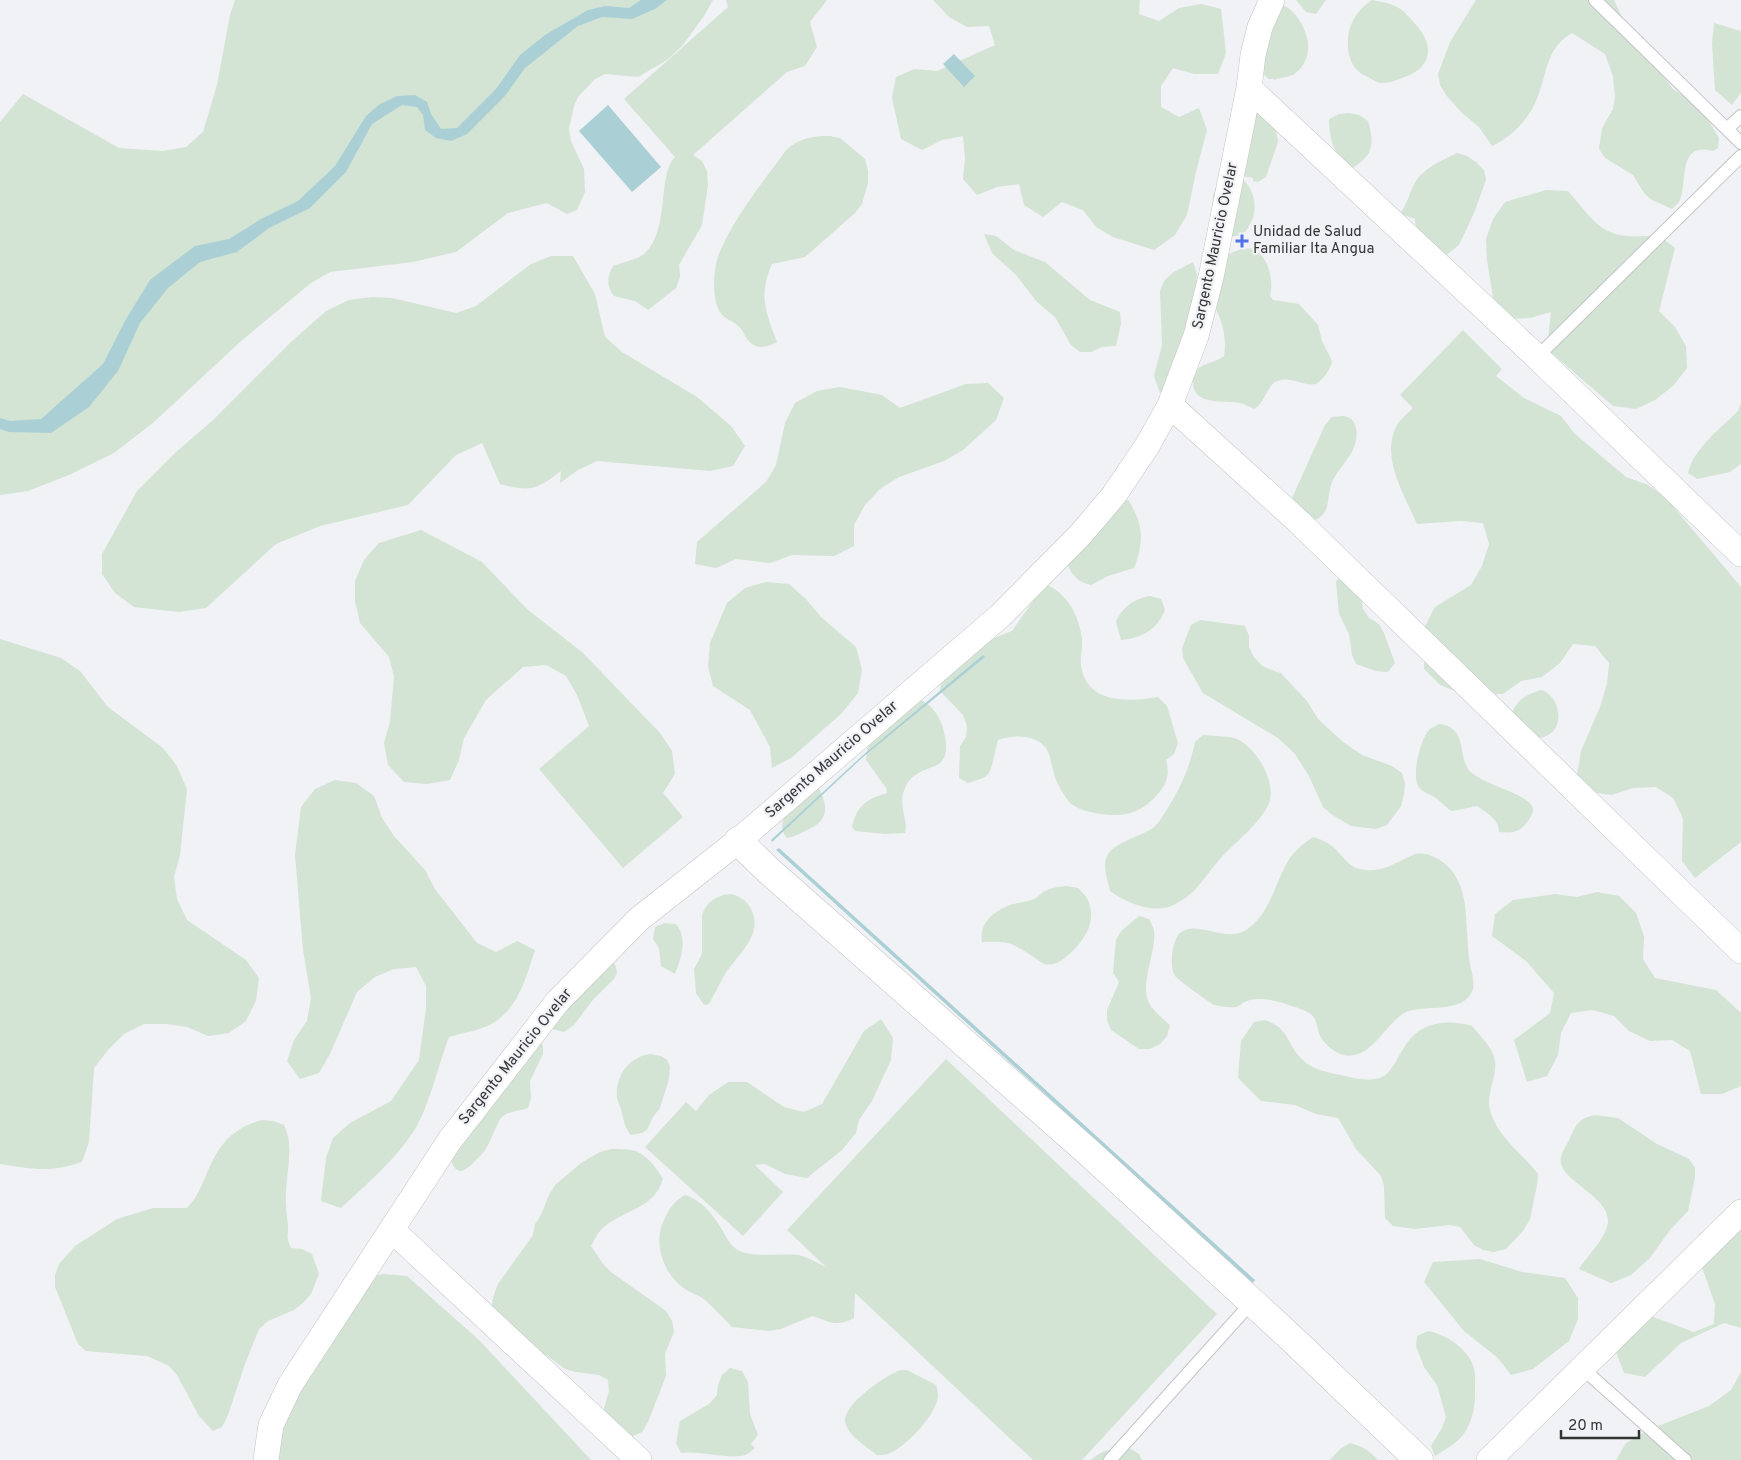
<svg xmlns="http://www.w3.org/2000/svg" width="1741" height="1460" font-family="Overpass,sans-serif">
  <rect width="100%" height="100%" fill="#f1f2f5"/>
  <path fill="#d3e3d4" d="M235,0h478l-9,16 -21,29 -16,15 -29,17 -33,-3 -10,5 -17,18 -4,9 -5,23 2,12 13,28 1,23 -8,18 -10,4 -20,-11 -39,10 -52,39 -43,10 -83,10 -19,11 -71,59 -86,80 -40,31 -45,22 -41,16 -28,4v-373l23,-28 96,54 44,3 23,-4 17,-15 14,-47 13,-70z
    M726,0h101l-17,22 7,25 -12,19 -18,6 -94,83 9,6 5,10 1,14 -6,40 -23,40 1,12 -4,11 -28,22 -13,-9 -21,-5c-8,-11 -7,-18 -1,-30 9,-4 25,-6 32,-13 25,-23 12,-79 30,-96l-51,-58 104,-92z
    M933,0h207l-1,14 20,7 20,-13 22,-4 20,5 5,44 -8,21h-24l-21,-6 -12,18v21l18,10 20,-9 8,22 -11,42 -9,43 -12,20 -21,15 -41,-13 -17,-10 -13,-17 -21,-8 -19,15 -19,-12 -5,-21 -22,3 -20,8 -14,-16 2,-21 -2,-22 -21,4 -20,10 -21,-11 -9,-41 4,-21 18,-8 23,2 58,-26 -6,-19 -22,1 -18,-10z
    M1296,0h30l-10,14 -10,-2z
    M1372,0c26,5 28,6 45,26 19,23 13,43 -15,52 -7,3 -14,5 -22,5 -4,-1 -7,-3 -10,-5 -4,-2 -11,-5 -13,-8 -7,-7 -10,-20 -9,-29 0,-17 10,-32 24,-41z
    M1476,0h138l8,17 27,32 6,17 18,23 28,19 18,30 -1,10 -5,3c-36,-10 -25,30 -33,49 -1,3 -5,6 -8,9l-20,-9 -8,-7 -11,-18 -28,-17 -6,-9 3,-21 11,-19 2,-11 -2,-22 -8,-22 -33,-21c-26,15 -24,38 -34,63 -8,22 -25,40 -46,50l-13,-19 -18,-15 -15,-17 -6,-10 -2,-11 12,-32z
    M1282,5c14,4 26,27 26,40 1,9 -3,19 -9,25 -7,8 -16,6 -25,10v-1h-5l-12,-10z
    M1714,23l27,8v62l-9,12 -17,-15 -3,-46z
    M1253,108l22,15 3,19 -12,35 -8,5 -5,-1v-3l-16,-3z
    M1349,113l10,2 9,6c7,24 5,36 -18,48 -15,-15 -21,-28 -21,-50l10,-5z
    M830,136l10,2 25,21 3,12v12l-6,21 -7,9 -50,44 -33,7c-14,31 -6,49 5,78 -11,6 -22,8 -30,-3 -3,-3 -3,-7 -6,-10 -7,-10 -19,-8 -24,-23 -4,-14 -4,-35 1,-49 10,-29 39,-68 58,-93 5,-6 9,-14 15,-18 13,-9 24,-10 39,-10z
    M1457,153l10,3 9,6 8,8 2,10 -12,33 -15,32 -18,14 -24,-18 -2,-22 -15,-5c6,-9 9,-18 13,-28 8,-17 28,-25 44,-33z
    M1242,179c13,10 17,33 7,47 -2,4 -5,6 -7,9l-14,2 -16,-25 1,-17 4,-10z
    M1546,190l22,1c32,38 37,50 90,44l17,13 -16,63 16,16 11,19 1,22 -14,18 -18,14 -19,9 -23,-3 -66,-57 4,-37 -21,6 -22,1 -14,-15 -7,-44 -1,-21 7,-20 12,-17z
    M984,234l12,2 18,14 31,12 45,38 30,12 1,12 -5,22 -14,1 -11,5h-11l-9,-7 -16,-28 -18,-15 -21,-27 -24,-22z
    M1241,249c3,0 9,-1 12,0 16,7 21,33 17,47l3,4 26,4 19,21 4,16 10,20c-2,10 -8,17 -16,23 -12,2 -24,-7 -36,-4 -14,3 -14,23 -26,29 -4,-2 -9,-5 -14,-6 -15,-3 -44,3 -47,-18 -1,-5 0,-11 4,-15 7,-8 19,-7 27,-14 4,-23 -5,-43 -16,-62l11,-36z
    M551,256h22l22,38 10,43 17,15 75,45 34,29 14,20 -12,20 -23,5 -113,-10 -19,9 -18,13 1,-12c-25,19 -31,21 -61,13l-18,-41 -26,12 -48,50 -88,21 -44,18 -70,64 -27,4 -45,-5 -19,-14 -13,-19v-20l35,-63 39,-39 36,-31 79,-79 35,-31 23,-11 23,-3 20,1 64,15 20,-7 55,-42z
    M1193,262l4,12 -1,13 -20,89 -16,17 -6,-17 8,-31 -2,-54 4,-10 8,-8z
    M1463,330l39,39 -6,7 28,22 37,18 14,18 51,43 22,8 18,13 75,89v255l-46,36 -13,-17 1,-43 -10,-20 -17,-11 -23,1 -21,7 -21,-3 -14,-17 4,-24 19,-44 7,-23 2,-21 -14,-17 -22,-2 -13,19 -18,14 -21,4 -18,13 -43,-1 -20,-8 -16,-16 1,-43 10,-19 36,-22 11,-19 7,-22 -6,-21 -22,-2 -44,3c-13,-30 -39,-70 -18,-102 4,-5 9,-9 14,-14l-13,-13z
    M988,383l16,15 -8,22 -33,30 -19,11 -45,16 -19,12 -15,16 -11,20v21l-20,10 -42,-1 -22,8 -34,-4 -20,9 -21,-4 2,-22 69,-60 10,-17 9,-42 10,-20 22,-12 23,-4 42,8 18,13 66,-24z
    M1741,403v61l-11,8 -33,7 -9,-6c6,-25 32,-44 50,-62z
    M1343,416c8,1 11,4 13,12 4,22 -14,35 -23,52 -4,8 -4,18 -6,27 -4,12 -17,19 -26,8 -4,-5 -7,-12 -9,-17l33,-73 7,-8z
    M1128,500c16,24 16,42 6,68l-26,8 -17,9c-13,-3 -18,-9 -24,-21l51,-62z
    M421,530l61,32 46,48 54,42 78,81 12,18 3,23 -12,19 20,24 -60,51 -84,-99 50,-43 -12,-31 -11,-19 -20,-11 -23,2 -37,33 -22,38 -5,22 -9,20 -23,4 -23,-2 -16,-17 -4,-22 6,-21 4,-45 -5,-20 -29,-34 -5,-22v-20l9,-21 15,-17z
    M1342,573l17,12 4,24 6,9 10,6 5,9 11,30 -7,9 -12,-1 -20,-7 -4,-9 -3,-21 -10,-20 -3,-32z
    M766,582l23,2 17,15 15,18 35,30 6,23 -4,23 -17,21 -50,44 -19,10 -2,-21 -20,-37 -37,-24 -5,-20 2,-23 17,-40 18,-15z
    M1045,584c22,9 34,31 37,55 1,8 -2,17 -1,26 5,39 47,37 77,32l9,9 11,37 -4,11 -8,6c4,14 1,24 -9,35 -17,20 -37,23 -62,18 -8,-2 -15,-3 -22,-8 -6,-4 -12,-15 -15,-21 -6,-10 -6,-29 -13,-37 -11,-13 -33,-12 -47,-7 -3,8 -5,30 -11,35 -4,4 -13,6 -19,8l-9,-5 1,-32 6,-9 1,-11 -4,-11 -23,-24 1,-10 41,-38 30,-12z
    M1150,596l11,3 4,11c-8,20 -23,28 -44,30l-5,-18c6,-15 18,-23 34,-26z
    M1200,620l45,6 4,10v11l5,10 8,9 18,7 -4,-5 31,33 11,18 25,23 19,13 30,11 10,7 3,10 -1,12 -3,11 -14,19 -11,4 -25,-3 -20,-12 -8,-7 -14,-31 -14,-22 -17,-16 -75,-45 -20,-35 -1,-10 9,-23z
    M0,639l61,19 19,13 28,36 55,41 14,18 10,23 -7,66 -6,22 3,22 10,21 59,40 13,18 -3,23 -10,20 -17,12 -21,3 -21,-9 -21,-3h-22l-20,10 -16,16 -14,18 -5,74 -7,20c-33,11 -49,7 -82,2z
    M1541,690c19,5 25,38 5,46 -4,2 -11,2 -15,2l-20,-23c7,-16 14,-20 30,-25z
    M920,700c11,4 18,14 22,25 17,57 -23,31 -37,63 -8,16 4,33 0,45l-20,1 -30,-3 -3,-4c5,-22 15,-28 35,-34l-1,-5 -20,-28 1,-11 5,-10z
    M1439,724c28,3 19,29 29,45 10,15 64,25 65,40 0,5 -5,13 -9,17 -7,7 -16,7 -25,6 0,-13 -12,-19 -22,-26l-25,5c-6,-3 -9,-8 -15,-12 -6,-5 -15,-6 -19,-13 -6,-12 2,-46 11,-56 3,-3 7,-4 10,-6z
    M1203,735c10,1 22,1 31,3 21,7 43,43 35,65 -7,19 -36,41 -50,57 -14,16 -22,33 -42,43 -4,2 -9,5 -14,5 -18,3 -39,-7 -53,-17 -2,-10 -8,-25 -3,-35 6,-13 34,-20 46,-28 7,-6 11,-14 16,-22 13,-21 21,-40 26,-64z
    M335,780l21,3 18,13 8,22 12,18 31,34 10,19 42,54 19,9 21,-11 18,9c-9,27 -16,57 -42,73 -11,7 -31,10 -44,14 -11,29 -17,59 -31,87 -18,32 -51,60 -77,84l-20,-7 5,-43 7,-20 17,-15 41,-22 28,-41 7,-52v-22l-10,-19 -22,2 -19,8 -18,15 -27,62 -11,19 -19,6 -13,-18 7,-21 13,-19 4,-23 -8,-48 -8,-95 6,-48 14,-18z
    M817,784c11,22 14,36 -12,47 -6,3 -12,6 -18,7 -17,-20 16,-41 30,-54z
    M1313,837c8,2 14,5 20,10 9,7 14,19 26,22 23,5 35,-6 54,-14 7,-3 14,-1 21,2 30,14 32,46 33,75 1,9 1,18 2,26 1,10 6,21 4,31 -8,26 -49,15 -67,23 -20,10 -35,49 -62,43 -10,-2 -22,-13 -25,-22 -2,-6 -2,-11 -6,-17 -5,-6 -19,-9 -27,-12 -11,-4 -28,-7 -39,-3 -4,1 -8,6 -11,6 -5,1 -18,-1 -22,-2 -4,-2 -37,-26 -39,-29 -6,-9 -3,-34 4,-42 16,-17 48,12 70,-6 22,-17 26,-45 39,-67 6,-10 16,-18 25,-24z
    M1067,886l11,2c6,6 11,11 12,19 2,6 1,14 -1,20 -4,13 -28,42 -44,37 -4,-1 -9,-6 -13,-8 -21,-14 -24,-15 -50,-14 -3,-20 13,-32 31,-38 7,-1 13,-2 19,-4 5,-2 8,-6 13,-9 7,-4 14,-4 22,-5z
    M1597,892l22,4 17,17 8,23 -1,23 12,19 61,12 25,23v73l-19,8h-21l-11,-43 -18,-11 -22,1 -21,-10 -15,-15 -21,-6 -22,3 -10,20 -3,22 -11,21 -20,6 -13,-42 36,-27 4,-20 -28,-32 -34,-25 3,-22 18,-14 42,-6 22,3z
    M731,894c9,2 14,6 19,13 16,28 -14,48 -26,69 -5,9 -10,18 -15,28l-5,1 -8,-12 -2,-24 8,-15v-39c5,-14 15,-20 29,-21z
    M1139,916l10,3c1,3 4,7 5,11 3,21 -15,54 -5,73 5,9 14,16 21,22l-3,11 -7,8 -10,5h-11l-28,-19 -4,-10v-10l12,-28 -6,-9 3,-33 5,-9z
    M665,923l11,1c12,14 5,35 -1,50l-14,-8 -2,-18 -6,-9 2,-12z
    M611,955l5,12 1,6 -3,6 -22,22 -18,24 -10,7 -12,-3 -5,-18z
    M881,1019l12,19 -2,22 -19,41 -13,19 -3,13 -14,17 -35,28 -22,-4 -20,-10 -10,1 28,27 -40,44 -98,-89 41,-45 10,9 13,-16 19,-13h19l37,25 20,5 18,-8 42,-73z
    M1265,1020c27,10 20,24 38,40 9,10 29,13 42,16 10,3 25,5 34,2 8,-2 12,-9 16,-15 5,-8 10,-19 17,-26 16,-16 40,-17 60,-11 7,9 17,18 21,28 8,18 -8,38 -3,56 7,27 32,43 48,64l-1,11 -7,34 -7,12 -17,18 -12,3 -11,-2 -9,-5 -14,-18 -10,-2 -35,4 -22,-3 -8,-8 -1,-32 -3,-10 -25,-27 -18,-31 -22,-4 -21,-9 -34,-4 -23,-23 3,-37 13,-19z
    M539,1032l4,16v6l-13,27 1,17 -3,10c-8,3 -20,3 -26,9 -5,5 -10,21 -14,28 -3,6 -7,10 -12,15 -14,15 -21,16 -27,-6z
    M650,1054l11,2 6,4 3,6 -1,13 -9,29 -7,9 -6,13 -5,3 -11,2c-7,-8 -7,-15 -10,-26 -1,-3 -3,-7 -4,-11 -2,-21 11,-41 33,-44z
    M946,1059l271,255 -135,146h-49l-178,-167 -1,25c-19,10 -24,3 -42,-2l-31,13 -13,2 -36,-4c-9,-9 -18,-19 -27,-27 -6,-5 -14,-7 -20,-11 -20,-13 -31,-42 -23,-64 5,-13 11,-24 23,-30 16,5 27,18 36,33 5,8 9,19 19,23 15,7 42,2 58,4 10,2 19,8 28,12l-39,-37z
    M1595,1115l23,3 39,26 32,15 6,9v10l-7,33 -18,19 -20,28 -19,17 -20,8 -32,-14c8,-13 29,-33 29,-48 1,-26 -53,-42 -47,-64 1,-6 6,-12 8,-17 8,-16 8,-21 26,-25z
    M262,1120l11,1 11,4c10,20 3,44 2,66 -1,11 1,23 2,35 0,11 -2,11 3,22l11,1 10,5 7,20 -8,20 -8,9 -9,7 -26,11 -9,8 -14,35 -17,51 -6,12 -9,4 -14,-15 -22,-41 -8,-9 -22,-10 -61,-5 -8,-7 -23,-57v-12l4,-11 16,-18 42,-27 36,-11h34c9,-9 13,-19 18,-30 12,-30 24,-49 57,-58z
    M611,1149c7,0 14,0 20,1 14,2 26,18 32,29 -9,30 -38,30 -59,48 -6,5 -9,12 -13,19l12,18 8,8 55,39 6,10 2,11 -9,22 1,22 -18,46 -6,10 -11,5 -28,-25 6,-21 -1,-11 -9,-5 -23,-3 -11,-3 -19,-14 -10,-3 -44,-45 1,-10 5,-13 35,-49 2,-11 6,-9 7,-18 7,-12 26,-22 19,-11z
    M1716,1221l25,6v101l-17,-5 -43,20 -36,34 -21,-4 -8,-21 13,-44 65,24 20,-8 1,-20 -16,-45 -1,-24z
    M1480,1259l42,13 43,6 13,20v21l-9,22 -36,28 -22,6 -13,-17 -34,-27 -40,-49 9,-20z
    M384,1274l23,2 72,64 112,120h-317l7,-55 82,-127z
    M1428,1331c18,4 38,16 45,34 3,8 2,18 2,27 0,15 -2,27 -10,40 -7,11 -19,17 -30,24l-4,-10 11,-18 4,-11 -9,-32 -13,-18 -8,-21 1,-10z
    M730,1368l12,3 6,11 2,32 8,21 -7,9 4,4c-3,2 -6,6 -10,7 -15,5 -45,-5 -64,-2l-5,-10 4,-22 29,-17 8,-9 1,-10 4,-10z
    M907,1370l29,15c1,3 2,8 2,11 -1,18 -33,52 -50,58 -3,1 -8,1 -11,1 -10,-8 -29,-19 -32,-33 -2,-17 37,-44 51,-50 3,-2 7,-2 11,-2z
    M1741,1372v88h-125l10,-17 22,-13 61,-24 22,-16z
    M1350,1443c12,3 20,8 28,17h-48l10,-11z
    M1129,1448l10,6 3,6h-51c14,-12 21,-11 38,-12z"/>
  <path fill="#aad0d5" d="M641,0h26l-12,9 -23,10 -30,-2 -24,9 -53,42 -20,28 -38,38 -16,7 -15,-3 -11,-8 -2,-15 -6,-8 -15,-2 -30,19 -26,48 -36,36 -41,20 -32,24 -37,10 -32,26 -28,35 -22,48 -29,36 -38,26 -42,-1 -9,-3v-11l10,3 31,-2 62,-55 23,-45 24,-39 45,-34 34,-7 32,-20 37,-18 37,-35 31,-50 14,-12 17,-8 18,-1 12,7 4,12 10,15 16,-1 39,-39 24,-34 25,-20 43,-25 18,-4 23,2z
    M954,54l21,22 -11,11 -21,-23z
    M608,105l53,62 -29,25 -53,-61z
    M983,655l2,2 -122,100 -91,85 -1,-2 91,-84z
    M779,848l476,432 -2,3 -477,-433z"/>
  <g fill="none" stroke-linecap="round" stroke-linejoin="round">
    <g stroke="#c3c4c7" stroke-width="14">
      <path id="service" d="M1595,0l146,143
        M1727,129l14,-13
        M1537,357l204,-201
        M1582,1368l103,92
        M1110,1460l142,-158"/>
    </g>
    <g stroke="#c3c4c7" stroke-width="26">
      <path id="minor" d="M1249,88l288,269 204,197
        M1170,405l129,117 442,429
        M392,1230l247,230
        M266,1460l5,-35 19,-40 160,-245 108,-139 81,-82 99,-78 263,-226 80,-81 33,-39 33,-49 23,-41 26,-69 15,-59 38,-189 4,-33 7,-28 12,-27
        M1489,1460l252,-248"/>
    </g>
    <g stroke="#c3c4c7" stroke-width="29">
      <path id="tertiary" d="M738,841l31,30 317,279 202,185 131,125"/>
    </g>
    <use href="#service" stroke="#fff" stroke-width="12"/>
    <use href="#minor" stroke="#fff" stroke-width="25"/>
    <use href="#tertiary" stroke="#fff" stroke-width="28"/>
  </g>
  <path fill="#5472e7" stroke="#f1f2f5" stroke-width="2" d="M1239.5 233.5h5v5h5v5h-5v5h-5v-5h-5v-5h5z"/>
  <g text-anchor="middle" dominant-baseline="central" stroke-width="4.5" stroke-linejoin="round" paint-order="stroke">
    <g font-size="15" fill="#343435" stroke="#f1f2f5" text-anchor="start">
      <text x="1253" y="232">Unidad de Salud<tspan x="1253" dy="17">Familiar Ita Angua</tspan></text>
    </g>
    <g font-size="15" fill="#343435" stroke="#f1f2f5">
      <text transform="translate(1216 246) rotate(-78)">Sargento Mauricio Ovelar</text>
      <text transform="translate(832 760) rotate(-41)">Sargento Mauricio Ovelar</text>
      <text transform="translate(516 1057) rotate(-51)">Sargento Mauricio Ovelar</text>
    </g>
  </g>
  <path d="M1561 1430v8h78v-8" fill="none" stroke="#343435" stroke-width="2.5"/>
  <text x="1568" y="1430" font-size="15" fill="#343435" stroke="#f1f2f5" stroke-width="4" paint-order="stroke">20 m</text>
</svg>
